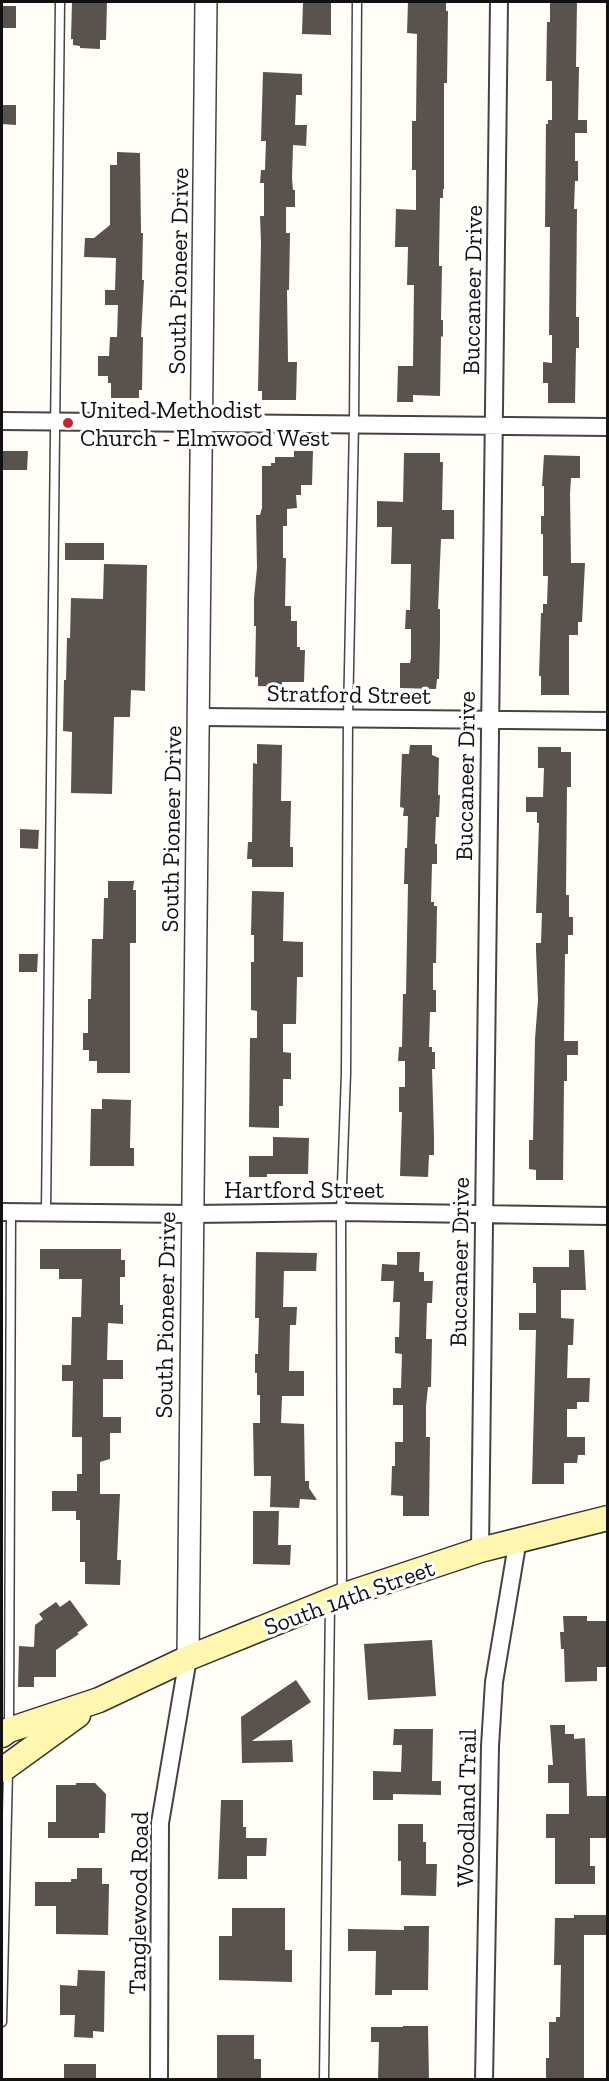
<svg xmlns="http://www.w3.org/2000/svg" width="609" height="2081" font-family="'Zilla Slab',serif">
  <rect width="100%" height="100%" fill="#fffdf5"/>
  <path fill="#5a524d" d="M72,2h35l-1,38h-6v9l-20,-1v-2l-7,-1v-6h-2z
    M303,2h28v33l-29,-1z
    M408,2h38v9h2l-1,72h-3v106h-1v9h-3l-1,59v9h3l-1,54h2v17l-2,-1 -1,60 -27,-1v7h-16l1,-36h15l1,-81h-7l1,-38h-13l1,-38 20,1v-40h-4v-49h4l1,-87 -10,-1z
    M550,2h27l-1,65h3l-1,53h9v13h-12v28h3v20h-3l-1,28h3l-1,108h3v31h-3l-1,55h-27v-20h-5v-21l9,1v-28h-3l1,-108h-5l1,-103h2v-4h4v-39h-6l1,-59h3z
    M2,6h14v22h-14z
    M263,72l39,2v21h-6l-1,30h12l-1,21 -13,-1 -1,33 1,12h2v17h-9v26h4l-1,57h-2l1,72h9l-1,38h-34v-9h-4l3,-148 -1,-27h4v-33h-4l1,-13h4l1,-29h-5z
    M2,105h14v20l-14,-1z
    M117,152l23,1 1,80h2l-1,47h2l-3,57h2l-1,53h-3v8h-28v-15h-3v-7h-10v-20h11l1,-19h7l1,-32h-13v-15h10l1,-32 -32,-1 1,-19h9l16,-13v-60h7z
    M2,451h26l-1,19h-25z
    M294,451h19l-1,34h-11v10h-5l1,13 -10,1v17h-4v32h3l-1,48h6v15h6v26h3v3h5l-1,32h-22v5l-24,-1v-9h-3l1,-51h-2v-28l3,-30 -1,-53h4l2,-7v-42h9v-3h4v-6h19z
    M404,453h36v9h3l-1,48h12v29h-13l-3,70h2v32l-1,38h-2l-1,10 -36,-1v-25h10l1,-5v-29h-6l1,-19h4l1,-46h-20l1,-37h-15v-26l26,1z
    M544,455l36,1v22h-9l-1,16 1,69h14l-3,59h-4v13h-9v60h-28v-19h-2l2,-63h2v-9h4l1,-28h-5v-42h-2v-18h3v-30h-2z
    M65,543h39v17h-39z
    M104,564l43,1 -2,126 -14,-1 -1,27h-16l-2,77 -41,-1 1,-61 -9,-1 1,-51h2l1,-42h3l1,-40 32,1z
    M257,744l25,1 -1,56h10l-1,46h3v20h-41v-8h-5l1,-17h4l1,-79 4,1z
    M410,745h22v10l7,3 -1,37h2l-1,22h-3l-1,27h2v20h-5l-1,38h3v4h3l-1,57h-3v27h3v22h-6l-1,35h3v5h3v17h-3l2,68v18h-5l-1,22 -28,-1 2,-64h-3v-25h6v-26h-7l1,-14h3l1,-53h3l2,-110h-4l1,-36h2l1,-32h-5l1,-8 -4,-1 2,-53h7z
    M538,747h23v5h10v35h-4l-1,108h3v22h4v18h-5v19h-3l-1,87h14v14h-11v26h-3l-1,99h-27v-10l-7,-1v-29h4l2,-101 3,-39 -2,-50v-7h5l1,-30h-6l3,-90h-2v-11h-11v-15h17l1,-29h-6z
    M20,829l19,1 -1,19 -18,-1z
    M108,881h26l-1,9h3v53h-6v130h-33v-12h-8v-11h-6v-17h5v-34h3l1,-60h11l1,-41h4z
    M252,891l32,1 -1,49 20,1v35h-6l-1,47h-13v28l8,1v26h-8v27h-4v22l-30,-1 1,-89h7v-27l-6,-1v-48h3v-27h-3z
    M19,954h19l-1,18h-18z
    M102,1099l29,1 -1,48h4v18h-44l1,-57h11z
    M273,1137l36,1 -1,36h-41v3h-18v-21h24z
    M40,1249h81v11h4v17h-5v28h3v19l-15,-1 -1,37h16v19h-20v38h18v16h-11v26l-10,3v32h20l-3,66h4l-1,25 -35,-1v-22h-5v-42h-4v-9h-24v-20h25v-17h5v-37h-10l1,-56h-11v-16h9l1,-48h9l1,-38h-23v-10h-19z
    M569,1250h15l2,40h-25v28l13,1 -1,26h-5l-1,33h23l-1,24h-12v7h-10v28h18v18h-7l-1,8h-13v21h-32l4,-154h-17v-17h17v-30h-3v-16h36z
    M256,1252l61,1 -1,18h-32l-1,36h14l-1,18h-6l-1,46h15v25h-22l-1,27 23,1 1,57h4v7l8,12 -17,-1 -1,9 -29,-1 1,-31h-17l-1,-53h7v-28h-3v-22h-2v-19h3l1,-36h-4z
    M397,1252h23l-1,20h5v9h9l-1,22h-5l-1,36h6l-1,48h-3l-2,19v31h4l-1,79h-26v-20l-12,-1 1,-29h3v-24h8v-37h-10v-17h8l1,-34 -7,-1v-16h4l1,-35h-7l1,-21h-13l1,-17 15,1z
    M253,1511h26l-1,34h13l-1,20 -37,-1z
    M70,1600l18,25 -11,8 2,1 -23,16v27h-22v10h-16l1,-41 15,1 1,-22 8,-6 -4,-5 17,-12 4,5z
    M563,1616h24v5h20l1,46h-11v14l-32,1 -1,-33h-3l-1,-17h4z
    M432,1640l4,56 -68,4 -4,-56z
    M296,1680l15,22 -59,39 40,-1 1,22 -51,1 -1,-46z
    M550,1725h15v9h9v5l11,-1 2,58h21v42h-18v28h5v18h-40v-46h-9v-24h23v-31h-21v-18h5z
    M394,1729h39l-1,52h9v14l-48,-1v6h-20v-29l28,1 1,-27h-9z
    M76,1783h19l11,11 -1,39h-6v5h-51v-16h8v-37h20z
    M221,1800h22v27h3v11h21l-1,18h-19v23h-29z
    M398,1824h25v18h3v22h11l-1,32 -35,-1v-34h-3z
    M77,1868h25v16h7l-1,51 -52,-1v-28h-21v-24h36v-3h6z
    M232,1908h53v42h7v32l-73,-2v-44h13z
    M574,1915h34v20h-24v144h-38v-21h3v-36h7v-5h4l1,-52h-7l1,-47h19z
    M404,1926h25l-1,64h-36v5h-17l1,-44h-28v-22l56,1z
    M78,1970l27,1 -1,61 -11,-1v7l-19,-1 1,-22h-15v-30l17,1z
    M403,2026h25l1,53h-51l1,-37h-8v-15h32z
    M217,2035h37v24h7v20h-44z
    M64,2064h32v15h-32z"/>
  <g fill="none" stroke-linecap="round" stroke-linejoin="round">
    <g stroke="#444" stroke-width="11">
      <path id="service" d="M46,1211l14,-1209
        M342,1592l-1,-380 5,-139 2,-355 6,-294 3,-422
        M9,1727l2,-515
        M2,2022l6,-251
        M324,2080l6,-476"/>
    </g>
    <g stroke="#444" stroke-width="20">
      <path id="minor" d="M2,421l606,6
        M199,717l409,4
        M2,1212l189,2 150,-2 267,4
        M480,1550l19,-1548
        M159,2080l1,-257 28,-165
        M484,2080l6,-334 4,-64 24,-143"/>
    </g>
    <g stroke="#444" stroke-width="24">
      <path id="tertiary" d="M188,1658l18,-1656"/>
    </g>
    <g stroke="#333" stroke-width="27">
      <path id="secondary" d="M2,1735l7,-5 90,-30 89,-42 154,-62 138,-46 128,-32
        M2,1770l76,-55"/>
    </g>
    <use href="#service" stroke="#fff" stroke-width="8"/>
    <use href="#minor" stroke="#fff" stroke-width="16"/>
    <use href="#tertiary" stroke="#fff" stroke-width="21"/>
    <use href="#secondary" stroke="#fff6b0" stroke-width="24"/>
  </g>
  <circle fill="#c4262e" stroke="#fff" stroke-width="2" cx="68" cy="423" r="6"/>
  <g text-anchor="middle" dominant-baseline="central" stroke-width="6" stroke-linejoin="round" paint-order="stroke">
    <g font-size="24" fill="#111" stroke="#fff">
      <text transform="translate(178 271) rotate(-89)">South Pioneer Drive</text>
      <text transform="translate(472 290) rotate(-89)">Buccaneer Drive</text>
      <text transform="translate(349 694) rotate(1)">Stratford Street</text>
      <text transform="translate(465 776) rotate(-89)">Buccaneer Drive</text>
      <text transform="translate(171 829) rotate(-89)">South Pioneer Drive</text>
      <text x="304" y="1189">Hartford Street</text>
      <text transform="translate(459 1262) rotate(-89)">Buccaneer Drive</text>
      <text transform="translate(165 1315) rotate(-89)">South Pioneer Drive</text>
      <text transform="translate(349 1597) rotate(-20)">South 14th Street</text>
      <text transform="translate(466 1808) rotate(-89)">Woodland Trail</text>
      <text transform="translate(138 1903) rotate(-89)">Tanglewood Road</text>
    </g>
    <g font-size="24" fill="#111" stroke="#fff" text-anchor="start">
      <text x="80" y="409">United Methodist<tspan x="80" dy="28">Church - Elmwood West</tspan></text>
    </g>
  </g>
  <rect width="609" height="2081" fill="none" stroke="#111111" stroke-width="6"/>
</svg>
